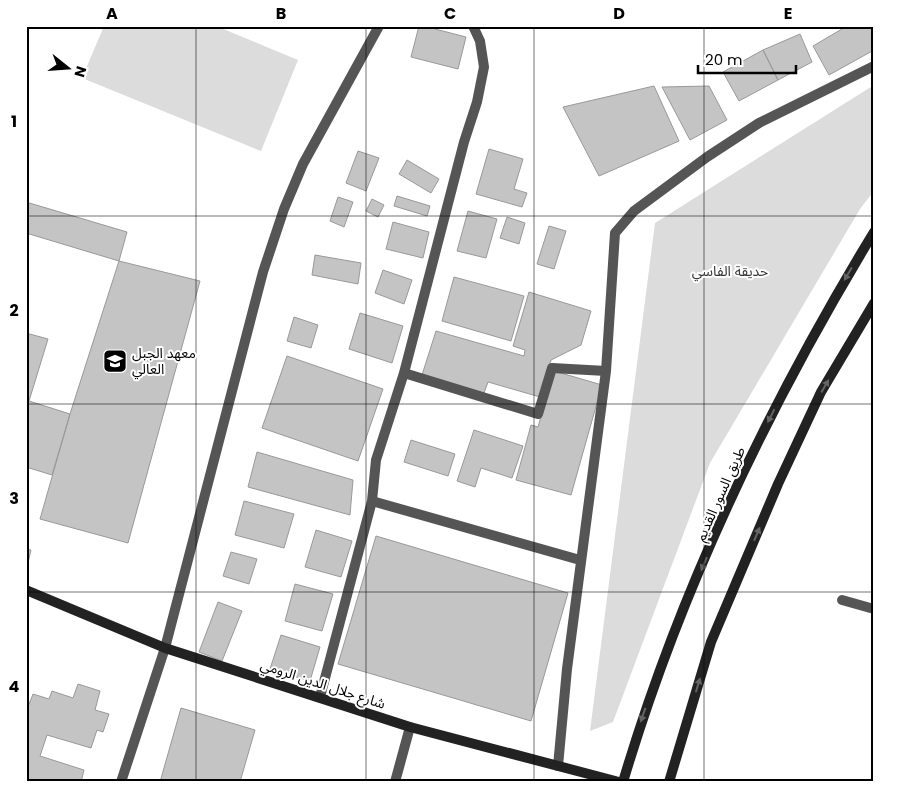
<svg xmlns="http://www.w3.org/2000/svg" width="900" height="808" font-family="Poppins,'Noto Sans Arabic',sans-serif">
  <rect width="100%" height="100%" fill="#fff"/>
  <path fill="#dcdcdc" d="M104,26h112l82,34 -37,91 -179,-73z
    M874,85v106l-14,18 -150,254 -97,259 -23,9 65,-508z"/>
  <path fill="#c4c4c4" stroke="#999" d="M419,26h16v3l31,8 -8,32 -47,-12z
    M847,26h27v24l-45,25 -16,-29z
    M800,34l12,28 -34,18 -15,-30z
    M763,50l15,30 -39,21 -16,-29z
    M654,86l25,55 -80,35 -36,-69z
    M709,86l18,34 -37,20 -28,-53z
    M489,149l34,10 -9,30 13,4 -5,14 -46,-13z
    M358,151l21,7 -13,33 -20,-8z
    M407,160l32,19 -8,14 -32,-19z
    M397,196l33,10 -3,10 -33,-10z
    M338,197l15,5 -9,25 -14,-6z
    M372,199l12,6 -6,12 -12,-6z
    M26,202l101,30 -8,29 -93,-28z
    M468,211l29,8 -11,39 -29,-7z
    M507,217l18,6 -6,21 -19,-6z
    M393,222l36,10 -6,26 -37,-9z
    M549,226l17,5 -12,38 -17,-5z
    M315,255l46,8 -3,21 -46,-9z
    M119,261l81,20 -72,262 -88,-24 30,-105z
    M383,270l29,10 -8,24 -29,-11z
    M454,277l70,19 -13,45 -69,-20z
    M529,292l62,19 -10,34 -30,15 -11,37 -52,-15 -4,11 -62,-18 14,-44 88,25 1,-6 -12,-4z
    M360,313l43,13 -11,37 -43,-14z
    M294,317l24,8 -7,23 -24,-7z
    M26,333l22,6 -19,62 41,13 -18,61 -26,-8z
    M287,356l96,33 -25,72 -96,-33z
    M554,371l48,14 -31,110 -55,-15 15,-55 7,2z
    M474,430l49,16 -11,32 -31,-10 -6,19 -18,-6z
    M411,440l44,14 -7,22 -44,-14z
    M257,452l96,28 -3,35 -102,-28z
    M244,501l50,13 -10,34 -49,-13z
    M316,530l36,11 -11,36 -36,-10z
    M376,536l192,57 -37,128 -193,-57z
    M26,549l5,1 -4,17h-1z
    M231,552l26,7 -8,25 -26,-8z
    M295,584l38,10 -11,37 -37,-10z
    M218,602l24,9 -20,50 -23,-9z
    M281,635l39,12 -10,34 -40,-12z
    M78,684l22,7 -5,19 14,4 -6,18 -6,-2 -6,18 -44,-13 -7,21 44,14 -3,12h-55v-70l7,-18 16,5 3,-8 21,7z
    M181,708l74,22 -15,52h-80z"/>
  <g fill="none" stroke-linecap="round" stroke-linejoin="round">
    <path stroke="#555" stroke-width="10" d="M842,600l32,9"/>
    <path stroke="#555" stroke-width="10" d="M404,373l134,41 14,-46 54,3
      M372,501l208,59
      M320,697l52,-196 4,-41 28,-87 60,-231 13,-40 7,-35 -4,-26 -7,-15
      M558,766l9,-97 39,-298 9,-138 19,-22 73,-54 52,-34 115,-57
      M121,782l44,-134 98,-376 21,-63 19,-45 76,-138
      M395,782l15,-55"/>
    <path stroke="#222" stroke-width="10" d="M26,590l139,58 245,79 209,55
      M623,782c57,-192 147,-379 251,-550
      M669,782l42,-140 67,-158 43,-92 53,-89"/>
  </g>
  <defs><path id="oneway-solid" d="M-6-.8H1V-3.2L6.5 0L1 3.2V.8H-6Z" transform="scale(1.25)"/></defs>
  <g fill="#646464">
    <use href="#oneway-solid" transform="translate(848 274) rotate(121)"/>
    <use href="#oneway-solid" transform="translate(825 386) rotate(-60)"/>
    <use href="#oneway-solid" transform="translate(771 416) rotate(117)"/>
    <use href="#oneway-solid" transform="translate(757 534) rotate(-67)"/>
    <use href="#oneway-solid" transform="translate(704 564) rotate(113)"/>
    <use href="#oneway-solid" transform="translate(698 685) rotate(-73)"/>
    <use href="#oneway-solid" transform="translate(643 715) rotate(109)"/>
  </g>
  <path fill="none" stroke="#000" stroke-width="1" stroke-opacity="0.55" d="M196,26v756M366,26v756M534,26v756M704,26v756M26,216h848M26,404h848M26,592h848"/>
  <defs>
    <g id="university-square" transform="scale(1.25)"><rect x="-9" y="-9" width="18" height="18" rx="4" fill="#000" stroke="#fff"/><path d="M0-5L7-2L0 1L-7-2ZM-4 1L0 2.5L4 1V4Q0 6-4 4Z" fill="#fff"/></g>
  </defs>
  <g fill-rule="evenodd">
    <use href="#university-square" x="115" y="361"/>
  </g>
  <g text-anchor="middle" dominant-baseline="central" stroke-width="4" stroke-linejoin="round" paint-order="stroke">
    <g font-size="14" fill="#333" stroke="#fff">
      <text x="730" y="271">حديقة الفاسي</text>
    </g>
    <g font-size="14" fill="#000" stroke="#fff" text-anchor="start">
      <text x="132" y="353">معهد الجبل<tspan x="132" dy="16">العالي</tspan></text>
    </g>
    <g font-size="14" fill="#000" stroke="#fff">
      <text transform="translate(720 494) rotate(-66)">طريق السور القديم</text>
      <text transform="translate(323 684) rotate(18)">شارع جلال الدين الرومي</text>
    </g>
  </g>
  <rect width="900" height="808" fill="none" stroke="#ffffff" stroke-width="55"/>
  <g transform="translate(68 68) rotate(107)" stroke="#ffffff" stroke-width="4" paint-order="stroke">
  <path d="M0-4L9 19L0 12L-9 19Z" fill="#000000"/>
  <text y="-8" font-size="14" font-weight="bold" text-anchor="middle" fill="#000000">N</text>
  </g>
  <path d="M698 65v8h98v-8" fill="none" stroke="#000000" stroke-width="2.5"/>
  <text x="705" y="65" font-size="15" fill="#000000" stroke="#ffffff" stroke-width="4" paint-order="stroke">20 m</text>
  <rect x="28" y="28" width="844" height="752" fill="none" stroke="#000" stroke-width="2"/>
  <g font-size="16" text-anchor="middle" font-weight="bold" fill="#000">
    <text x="112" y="19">A</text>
    <text x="281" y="19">B</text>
    <text x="450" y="19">C</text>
    <text x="619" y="19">D</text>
    <text x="788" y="19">E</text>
    <text x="14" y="127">1</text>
    <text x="14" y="316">2</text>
    <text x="14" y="504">3</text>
    <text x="14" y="692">4</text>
  </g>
</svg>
